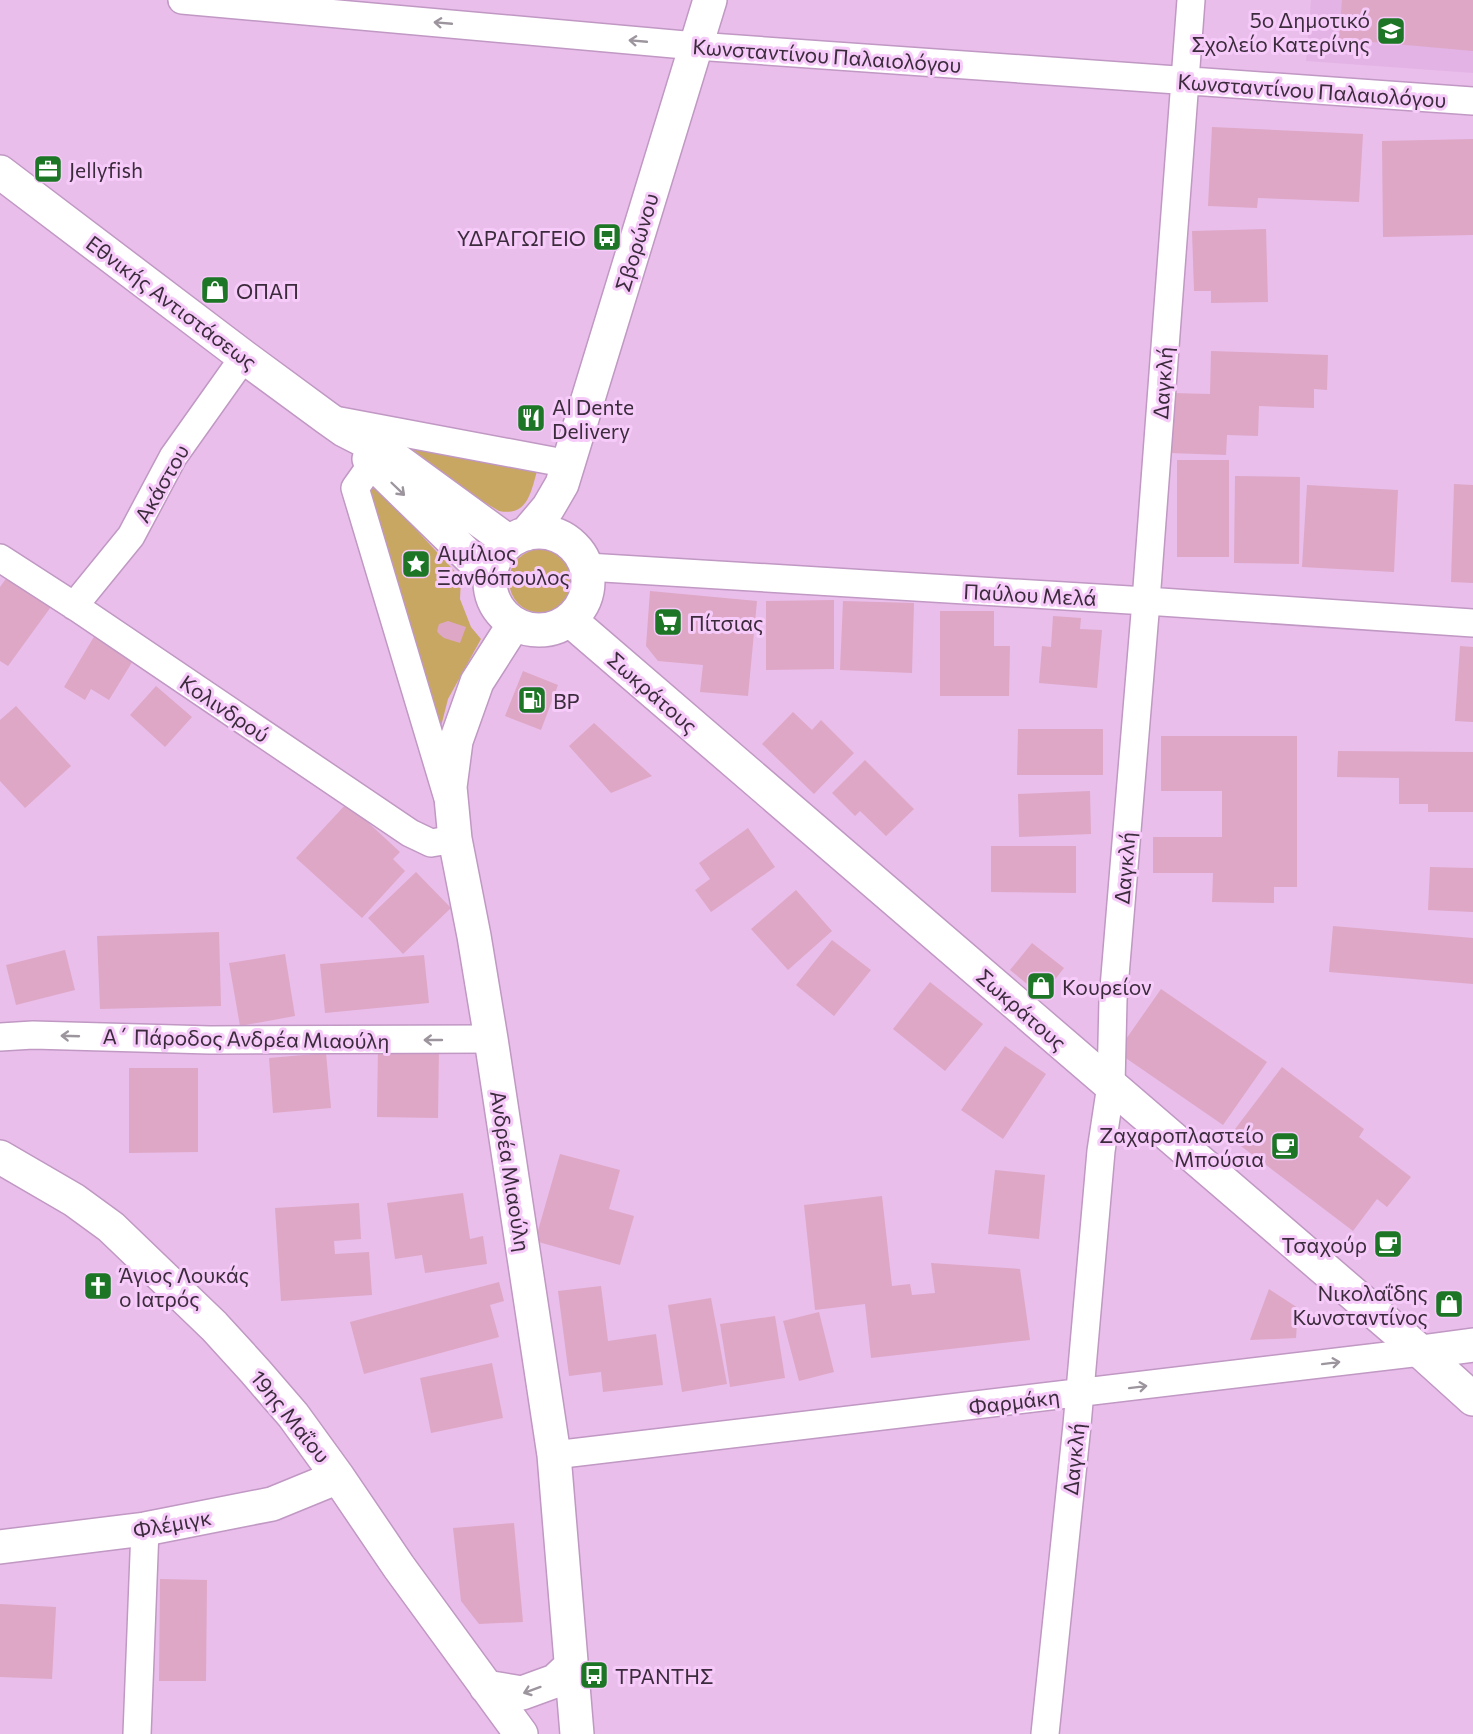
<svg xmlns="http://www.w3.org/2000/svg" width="1473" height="1734" font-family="Commissioner,sans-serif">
  <rect width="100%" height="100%" fill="#e9beeb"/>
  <path fill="#e3b3e6" d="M1311,0h162v73l-167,-12z"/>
  <path fill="#c8a762" d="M368,433l170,35c-7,22 -9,49 -39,43z
    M371,481l90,97 -1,21 11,28 10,12 -33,60 -10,39 -76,-245z
    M509 581a32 32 0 1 1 64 0a32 32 0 1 1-64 0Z"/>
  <path fill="#dea7c6" d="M1342,0h131v51l-134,-12z
    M1212,127l151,7 -4,68 -101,-4 -1,10 -49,-2z
    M1473,139v96l-90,2 -1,-96z
    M1266,229l2,73 -57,1v-12h-17l-2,-60z
    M1211,351l117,4 -1,35 -13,-1v19l-55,-2 -1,30 -31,-1 -1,20 -56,-2 3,-60 37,1z
    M1177,460h52v97h-52z
    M1235,476l65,1 -1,87 -65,-1z
    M1454,484l19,1v98l-22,-1z
    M1307,485l91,5 -4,82 -92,-5z
    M10,573l43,31 -45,62 -8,-5v-74z
    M650,591l107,10 -9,95 -48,-4 3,-27 -45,-4 -12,-15z
    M834,600v69l-68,1v-69z
    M843,601l71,2 -2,70 -72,-3z
    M940,611h54v35h16l-1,50h-69z
    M1053,616l28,2 -1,11 22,1 -5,58 -58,-5 3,-37 9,1z
    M448,621l18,6 -6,16 -16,-5 -5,-4 -2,-3 2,-7z
    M95,635l39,24 -25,41 -18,-11 -6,11 -21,-13z
    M1460,646l13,1v75l-18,-1z
    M523,671l35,14 -17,45 -36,-14z
    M156,686l36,31 -27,30 -35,-32z
    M16,706l55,60 -46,42 -25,-27v-61z
    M793,712l19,18 9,-10 33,33 -40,41 -52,-50z
    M594,723l58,53 -41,17 -42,-47z
    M1018,729h85v46h-86z
    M1161,736h136v151h-23v16l-62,-1 1,-29h-60v-36h69v-46h-61z
    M1338,751l135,1v60h-45v-8h-29v-26l-62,-1z
    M865,760l49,49 -28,27 -26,-25 -5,5 -23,-23z
    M1090,791l1,43 -72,3 -1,-43z
    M347,803l53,49 -7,7 12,12 -43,47 -66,-60z
    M748,828l27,39 -64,45 -16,-22 15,-11 -11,-16z
    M991,846h85v47l-85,-1z
    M1430,867l43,1v44l-45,-2z
    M416,872l35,36 -48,46 -35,-36z
    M796,890l36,41 -44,39 -37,-41z
    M1333,926l140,12v46l-144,-12z
    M219,932l2,74 -121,3 -3,-73z
    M832,940l39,30 -37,46 -38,-31z
    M1032,943l32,25 -22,28 -32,-26z
    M65,950l10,40 -59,15 -10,-40z
    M285,954l10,62 -55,10 -11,-63z
    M424,955l5,48 -104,10 -5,-49z
    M930,982l53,42 -38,47 -52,-42z
    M1161,989l106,73 -44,63 -106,-73z
    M378,1046l61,1 -1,71 -61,-1z
    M1005,1046l41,28 -43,65 -42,-29z
    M326,1053l5,55 -58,5 -4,-55z
    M1282,1067l82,62 -5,8 52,40 -24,30 -10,-8 -24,32 -124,-94z
    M129,1068h69v84l-69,1z
    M560,1154l60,16 -11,39 25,7 -14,49 -85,-24z
    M995,1170l50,5 -6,64 -51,-5z
    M463,1193l7,46 13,-3 4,28 -62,9 -3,-18 -27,4 -8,-56z
    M882,1196l10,90 18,-2 2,11 23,-2 -4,-30 89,6 10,71 -159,18 -6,-54 -50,6 -11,-105z
    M359,1203l2,36 -27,2 1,13 34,-2 3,43 -91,6 -6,-93z
    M499,1282l5,19 -14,4 9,32 -135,37 -14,-52z
    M601,1286l7,55 48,-7 7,51 -60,7 -2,-20 -32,4 -11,-85z
    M1269,1289l29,19 -2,30 -46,2z
    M711,1298l16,86 -45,8 -14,-87z
    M819,1312l15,60 -35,9 -16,-60z
    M775,1316l10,62 -55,9 -10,-63z
    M492,1363l11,55 -72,15 -11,-55z
    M514,1523l9,99 -44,2 -18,-23 -8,-73z
    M160,1579l47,1 -1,101h-47z
    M0,1604l56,3 -4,72 -52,-2z"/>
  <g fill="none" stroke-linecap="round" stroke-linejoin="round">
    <g stroke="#c098c3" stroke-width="30">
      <path id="street" d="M182,0l514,46 777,55
        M340,421l229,43
        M372,464l-17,24 92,307
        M0,558l79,51 331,224 21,10 24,-4
        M587,567l559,34 327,22
        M74,606l57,-70 42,-79 71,-100
        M0,1037l33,-2 177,5 281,-1
        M554,1455l867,-103
        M137,1734l8,-205
        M1045,1734l32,-309 24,-274 10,-66 2,-85 33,-399 45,-601"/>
    </g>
    <g stroke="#c098c3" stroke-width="36">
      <path id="secondary" d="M0,172l244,185 83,61 17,12 39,20 126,92
        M369,459l121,118
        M490 581a49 49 0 1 1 98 0a49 49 0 1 1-98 0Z
        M526,534l22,-26 14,-24 148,-484
        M570,620l851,732 52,47
        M514,624l-37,58 -21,59 -6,46 5,52 19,97 17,103 63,416 23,279
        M0,1157l74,43 37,27 103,99 41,45 38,44 45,62 61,90 122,167
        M1421,1352l52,-7
        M0,1547l145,-18 127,-25 66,-27
        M486,1687l36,6 33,-12 16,-15"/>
    </g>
    <use href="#street" stroke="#fff" stroke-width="27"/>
    <use href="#secondary" stroke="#fff" stroke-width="33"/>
  </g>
  <defs><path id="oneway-shaft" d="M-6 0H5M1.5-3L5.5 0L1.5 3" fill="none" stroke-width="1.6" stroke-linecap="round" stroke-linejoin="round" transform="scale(1.5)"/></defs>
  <g stroke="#9d959e">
    <use href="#oneway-shaft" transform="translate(443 23) rotate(-175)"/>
    <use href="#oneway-shaft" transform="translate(638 41) rotate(-175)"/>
    <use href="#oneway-shaft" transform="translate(398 489) rotate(44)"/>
    <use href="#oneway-shaft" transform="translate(70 1036) rotate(-178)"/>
    <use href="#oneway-shaft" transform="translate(433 1040) rotate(180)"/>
    <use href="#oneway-shaft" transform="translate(1331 1363) rotate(-7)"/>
    <use href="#oneway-shaft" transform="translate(1138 1387) rotate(-7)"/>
    <use href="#oneway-shaft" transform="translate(532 1690) rotate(160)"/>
  </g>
  <defs>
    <g id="school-square" transform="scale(1.5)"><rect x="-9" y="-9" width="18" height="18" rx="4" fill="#1c7625" stroke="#f6cbf9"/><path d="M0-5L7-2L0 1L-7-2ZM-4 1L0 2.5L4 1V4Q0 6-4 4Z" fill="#fff"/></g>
    <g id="office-square" transform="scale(1.5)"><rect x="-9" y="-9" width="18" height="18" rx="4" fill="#1c7625" stroke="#f6cbf9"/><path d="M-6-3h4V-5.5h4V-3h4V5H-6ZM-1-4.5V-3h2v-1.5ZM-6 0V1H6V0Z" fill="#fff"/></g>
    <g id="bus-square" transform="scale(1.5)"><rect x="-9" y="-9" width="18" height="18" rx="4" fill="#1c7625" stroke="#f6cbf9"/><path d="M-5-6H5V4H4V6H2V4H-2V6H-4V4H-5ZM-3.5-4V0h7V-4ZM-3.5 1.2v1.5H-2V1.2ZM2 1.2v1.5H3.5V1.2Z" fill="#fff"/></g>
    <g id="shop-square" transform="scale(1.5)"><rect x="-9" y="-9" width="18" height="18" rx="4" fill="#1c7625" stroke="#f6cbf9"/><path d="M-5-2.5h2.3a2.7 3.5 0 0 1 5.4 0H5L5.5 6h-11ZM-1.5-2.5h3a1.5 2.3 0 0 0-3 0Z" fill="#fff"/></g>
    <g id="restaurant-square" transform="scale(1.5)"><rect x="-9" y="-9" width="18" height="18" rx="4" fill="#1c7625" stroke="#f6cbf9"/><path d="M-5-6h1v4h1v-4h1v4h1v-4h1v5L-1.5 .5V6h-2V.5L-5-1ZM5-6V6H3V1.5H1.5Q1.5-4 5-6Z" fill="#fff"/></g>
    <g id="sight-square" transform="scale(1.5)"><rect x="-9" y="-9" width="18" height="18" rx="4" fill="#1c7625" stroke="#f6cbf9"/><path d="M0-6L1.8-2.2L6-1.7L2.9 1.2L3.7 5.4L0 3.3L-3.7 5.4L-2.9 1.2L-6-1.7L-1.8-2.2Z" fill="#fff"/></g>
    <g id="supermarket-square" transform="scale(1.5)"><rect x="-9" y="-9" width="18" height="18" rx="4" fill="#1c7625" stroke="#f6cbf9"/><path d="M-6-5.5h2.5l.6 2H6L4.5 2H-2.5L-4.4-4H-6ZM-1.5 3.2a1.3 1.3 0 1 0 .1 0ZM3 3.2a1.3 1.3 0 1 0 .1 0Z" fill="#fff"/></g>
    <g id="fuel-square" transform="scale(1.5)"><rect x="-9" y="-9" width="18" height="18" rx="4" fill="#1c7625" stroke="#f6cbf9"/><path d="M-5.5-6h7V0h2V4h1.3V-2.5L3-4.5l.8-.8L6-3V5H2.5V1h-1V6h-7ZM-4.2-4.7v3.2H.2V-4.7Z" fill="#fff"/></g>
    <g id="cafe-square" transform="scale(1.5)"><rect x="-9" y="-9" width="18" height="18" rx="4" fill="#1c7625" stroke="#f6cbf9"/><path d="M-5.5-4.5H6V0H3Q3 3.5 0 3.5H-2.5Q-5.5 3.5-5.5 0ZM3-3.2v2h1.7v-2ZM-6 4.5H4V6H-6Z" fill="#fff"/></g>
    <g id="church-square" transform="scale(1.5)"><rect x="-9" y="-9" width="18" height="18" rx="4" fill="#1c7625" stroke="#f6cbf9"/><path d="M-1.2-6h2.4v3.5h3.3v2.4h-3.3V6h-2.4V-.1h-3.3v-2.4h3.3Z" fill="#fff"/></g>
  </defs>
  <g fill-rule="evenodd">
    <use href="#school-square" x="1391" y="31"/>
    <use href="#office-square" x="48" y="169"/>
    <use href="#bus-square" x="607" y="237"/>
    <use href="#shop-square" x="215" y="290"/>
    <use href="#restaurant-square" x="531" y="418"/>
    <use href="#sight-square" x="416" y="564"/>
    <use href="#supermarket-square" x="668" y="622"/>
    <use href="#fuel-square" x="532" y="700"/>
    <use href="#shop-square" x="1041" y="986"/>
    <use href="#cafe-square" x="1285" y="1146"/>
    <use href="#cafe-square" x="1388" y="1244"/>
    <use href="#church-square" x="98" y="1286"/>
    <use href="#shop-square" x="1449" y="1304"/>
    <use href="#bus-square" x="594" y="1675"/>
  </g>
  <g text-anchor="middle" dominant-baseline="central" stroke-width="6" stroke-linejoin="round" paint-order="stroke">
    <g font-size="21" fill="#3b2b3c" stroke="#f6cbf9" text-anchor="start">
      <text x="1370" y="19" text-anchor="end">5ο Δημοτικό<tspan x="1370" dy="24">Σχολείο Κατερίνης</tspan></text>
      <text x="69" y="169">Jellyfish</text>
      <text x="586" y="237" text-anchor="end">ΥΔΡΑΓΩΓΕΙΟ</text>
      <text x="236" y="290">ΟΠΑΠ</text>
      <text x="552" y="406">Al Dente<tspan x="552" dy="24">Delivery</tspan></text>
      <text x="437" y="552">Αιμίλιος<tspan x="437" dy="24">Ξανθόπουλος</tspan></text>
      <text x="689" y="622">Πίτσιας</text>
      <text x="553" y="700">BP</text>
      <text x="1062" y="986">Κουρείον</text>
      <text x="1264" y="1134" text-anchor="end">Ζαχαροπλαστείο<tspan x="1264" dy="24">Μπούσια</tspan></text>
      <text x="1367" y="1244" text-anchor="end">Τσαχούρ</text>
      <text x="119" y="1274">Άγιος Λουκάς<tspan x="119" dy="24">ο Ιατρός</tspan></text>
      <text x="1428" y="1292" text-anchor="end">Νικολαΐδης<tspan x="1428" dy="24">Κωνσταντίνος</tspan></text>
      <text x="615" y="1675">ΤΡΑΝΤΗΣ</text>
    </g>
    <g font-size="21" fill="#3b2b3c" stroke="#f6cbf9">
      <text transform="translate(827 55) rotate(4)">Κωνσταντίνου Παλαιολόγου</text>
      <text transform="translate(1312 90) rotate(4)">Κωνσταντίνου Παλαιολόγου</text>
      <text transform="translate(636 242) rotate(-73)">Σβορώνου</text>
      <text transform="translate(172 302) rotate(37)">Εθνικής Αντιστάσεως</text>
      <text transform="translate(1162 383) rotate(-86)">Δαγκλή</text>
      <text transform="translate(161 483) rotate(-60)">Ακάστου</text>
      <text transform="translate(1030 594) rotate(3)">Παύλου Μελά</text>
      <text transform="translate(653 692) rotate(41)">Σωκράτους</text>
      <text transform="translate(225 708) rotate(34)">Κολινδρού</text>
      <text transform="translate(1124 868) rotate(-85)">Δαγκλή</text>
      <text transform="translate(1022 1009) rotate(41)">Σωκράτους</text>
      <text transform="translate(246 1038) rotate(1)">Α΄ Πάροδος Ανδρέα Μιαούλη</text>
      <text transform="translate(511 1171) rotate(81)">Ανδρέα Μιαούλη</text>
      <text transform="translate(1014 1401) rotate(-7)">Φαρμάκη</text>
      <text transform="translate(291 1416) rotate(51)">19ης Μαΐου</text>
      <text transform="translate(1073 1459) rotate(-84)">Δαγκλή</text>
      <text transform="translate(172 1523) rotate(-10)">Φλέμιγκ</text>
    </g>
  </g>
</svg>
